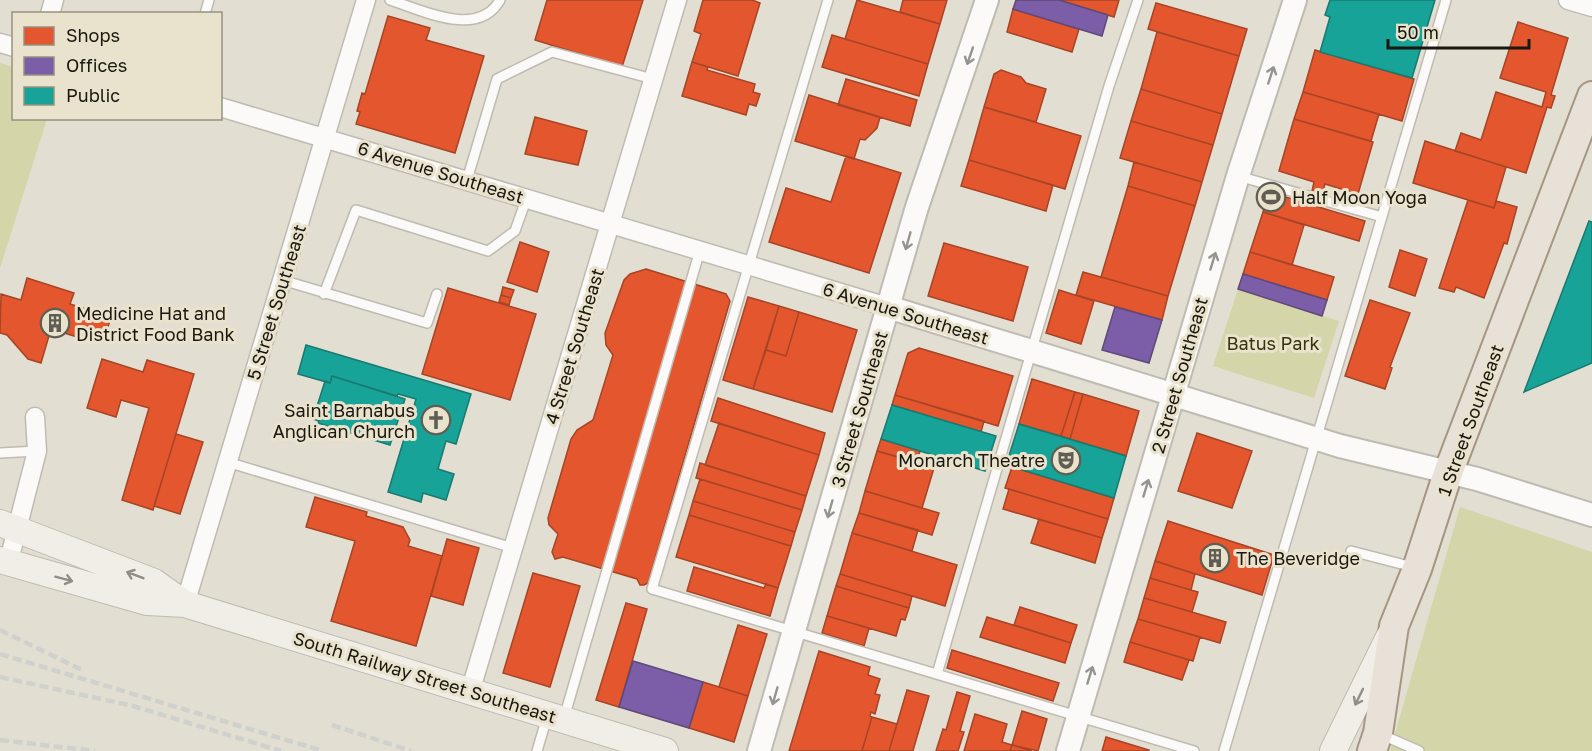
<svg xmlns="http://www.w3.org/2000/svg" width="1592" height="751" font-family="'Golos Text',sans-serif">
  <rect width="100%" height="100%" fill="#e3ded2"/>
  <path fill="#d4d5a9" d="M0,63l13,4 1,51 33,1 -47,149z
    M1238,289l101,32 -25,77 -101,-32z
    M1460,507l132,45v199h-202z"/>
  <path fill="#e4572e" stroke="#a74425" stroke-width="1.5" d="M547,0h96l-21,67 -87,-27z
    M703,0h49l8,3 -22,73 -46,-14 9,-28 -7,-3z
    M857,0l83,24 -12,40 -83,-25z
    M903,0h44l-7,24 -40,-12z
    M1059,0h60l-5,17z
    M1156,3l91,26 -8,27 -91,-27z
    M1013,9l66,20 -7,23 -65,-20z
    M388,16l42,12 -4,12 58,16 -29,97 -99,-29 4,-12 -3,-1 5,-18 3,1z
    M1518,22l50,16 -17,57 4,1 -4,12 -4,-1 -21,66 -71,-22 6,-18 20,7 15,-48 46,15 4,-15 -46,-14z
    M1157,32l82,24 -17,58 -81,-25z
    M832,35l96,29 -9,32 -97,-29z
    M1315,50l99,29 -12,42 -99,-29z
    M692,62l16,5 -1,3 48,14 -2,8 7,2 -4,12 -7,-2 -3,11 -64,-19z
    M1001,70l20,7 5,6 20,6 -10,33 -52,-15 10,-33z
    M846,79l71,21 -7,26 -72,-21z
    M1141,89l81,25 -9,31 -82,-24z
    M1303,92l76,22 -8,27 -77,-22z
    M809,95l71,22 -3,11 -12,12 -5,-1 -6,20 -59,-18z
    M984,107l97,29 -16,53 -96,-29z
    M535,117l52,14 -9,34 -53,-11z
    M1294,119l79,23 -15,52 -33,-10 -3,10 -10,-3 2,-9 -35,-11z
    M1131,121l82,24 -11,37 -82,-24z
    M1425,141l81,26 -12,41 -81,-25z
    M846,156l55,17 -32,100 -100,-31 17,-54 45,14z
    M969,160l84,25 -7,26 -85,-25z
    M1134,162l68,20 -7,24 -67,-20z
    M1128,186l67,20 -27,90 -67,-19z
    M1269,192l96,29 -6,20 -96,-29z
    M1468,200l26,8 2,-7 21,6 -10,37 -3,-1 -20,55 -28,-11 -2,5 -15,-4z
    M1263,212l41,13 -12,40 -42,-13z
    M520,242l29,10 -12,40 -30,-10z
    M944,243l84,24 -15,54 -85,-25z
    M1400,250l27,9 -12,37 -26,-9z
    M1250,252l84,25 -7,23 -84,-26z
    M646,269l80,25 4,7 -82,282 -4,2h-4l-3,-6 -74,-22 -8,2 -3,-7 6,-18 -9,-9 -1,-7 23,-79 6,-9 16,-10 20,-65 -7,-10 -1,-12 19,-53 6,-6z
    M1083,272l85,24 -6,24 -86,-25z
    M27,278l47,15 -4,11 41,13 -6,20 -18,-6 -3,8 -33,-10 -10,34 -13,-4 -21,-24 -7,-2 1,-39 20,6z
    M503,287l11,3 -3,8 -10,-3z
    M448,288l88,26 -26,86 -88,-26z
    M1059,290l35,11 -13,43 -35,-11z
    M501,295l10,3 -2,7 -10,-3z
    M748,297l31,9 -26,83 -30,-9z
    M1370,300l40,13 -20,54 2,1 -7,21 -40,-13z
    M779,306l20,6 -13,44 -20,-6z
    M799,312l58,18 -25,82 -79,-23 13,-39 20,6z
    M919,348l94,28 -15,50 -103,-31 13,-42z
    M102,359l41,13 4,-12 47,14 -41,136 -31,-10 27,-92 -28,-8 -5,17 -29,-9z
    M1032,379l43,13 -14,44 -42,-12z
    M1075,392l8,2 -13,45 -9,-3z
    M1083,394l56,17 -13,45 -56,-17z
    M895,395l89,26 -3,11 -89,-27z
    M718,398l107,35 -6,22 -108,-34z
    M719,423l100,32 -13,41 -101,-31z
    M1197,433l55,18 -20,57 -54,-17z
    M176,434l27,8 -23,72 -26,-8z
    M881,439l39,12 -3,11 -40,-11z
    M877,451l57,17 -12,40 -57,-17z
    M700,463l106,33 -4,14 -106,-32z
    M1012,467l102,31 -6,21 -103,-31z
    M700,479l102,31 -7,22 -102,-31z
    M1009,489l99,30 -6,19 -99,-29z
    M865,491l74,22 -7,22 -73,-22z
    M315,497l52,15 -1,4 37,11 7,13 -2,6 34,10 -26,90 -85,-25 24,-80 -49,-14z
    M693,501l102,31 -4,14 -102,-31z
    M859,513l59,17 -6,21 -60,-18z
    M689,515l102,31 -13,42 -102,-31z
    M1039,519l63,19 -7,25 -64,-20z
    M1168,521l106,34 -12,40 -107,-34z
    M852,533l105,32 -12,41 -105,-32z
    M447,539l32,9 -16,57 -32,-9z
    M1155,561l40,13 -4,16 -41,-12z
    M694,567l70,21 2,-4 12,4 -8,28 -83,-25z
    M533,573l47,13 -30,101 -47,-14z
    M840,574l72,22 -3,12 -73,-22z
    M1150,578l48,14 -6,20 -48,-14z
    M836,586l73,22 -4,12 -4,-1 -5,17 -69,-20z
    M1144,598l82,24 -6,21 -82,-24z
    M626,603l21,6 -28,98 -23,-7z
    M1020,607l57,18 -6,18 -57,-18z
    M827,616l42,12 -5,18 -42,-13z
    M987,617l84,26 -6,20 -85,-26z
    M1138,619l62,18 -7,24 -63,-19z
    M738,625l29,9 -19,62 -29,-9z
    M1130,642l59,18 -7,20 -58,-18z
    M952,650l107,33 -6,18 -106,-33z
    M819,651l51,16 -2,8 12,4 -5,15 5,1 -5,19 -4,-2 -1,4 2,1 -10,34h-73z
    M703,682l45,14 -14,46 -45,-14z
    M907,690l22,6 -15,51 -1,4h-24z
    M957,692l13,4 -10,35 4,1 -6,19h-22l7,-22 3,1z
    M1022,711l25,8 -9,32 -26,-6z
    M975,714l32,10 -5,18 10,3 -2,6h-46z
    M872,717l25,7 -8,27h-27z
    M1106,737l43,13v1h-47z
    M1012,745l20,6h-22z"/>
  <path fill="#7b5ea7" stroke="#5e4979" stroke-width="1.5" d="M1016,0h43l49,15 -6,21 -89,-27z
    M1243,274l84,26 -5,16 -84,-27z
    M1115,307l47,13 -13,43 -47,-13z
    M633,661l70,21 -14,46 -70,-21z"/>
  <path fill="#17a398" stroke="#18796f" stroke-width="1.5" d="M1330,0h105l-23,78 -92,-26 10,-35 -5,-2z
    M1589,221l3,1v141l-68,29z
    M306,345l165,49 -15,50 -10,-3 -8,28 16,5 -8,26 -23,-7 -2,9 -33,-10 28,-93 -18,-5 -1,2 -65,-20 -2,7 -32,-9z
    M332,376l73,23 -15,46 -72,-22 1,-2 -6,-2 12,-38 5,2z
    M892,405l104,31 -11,35 -104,-32z
    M1019,424l107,32 -12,42 -108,-33z"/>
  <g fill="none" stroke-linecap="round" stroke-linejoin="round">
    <g stroke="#bfbbb2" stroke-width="12">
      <path id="service" d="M390,0c32,10 88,39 110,0
        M828,0l-176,589 542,162
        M205,14l4,-14
        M1238,176l144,41
        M467,180l30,-101 55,-27 101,27
        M282,280l145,43 10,-29
        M324,294l32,-84 132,41 27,-20 12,-34
        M0,453l37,-2
        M227,462l286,86
        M1351,551l62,16
        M937,674l172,-588 29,-86
        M564,718l136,-468
        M1380,734l39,17
        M537,751l10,-34
        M1224,751l222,-751"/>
    </g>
    <g stroke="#bfbbb2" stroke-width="21">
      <path id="minor" d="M1568,0l24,7
        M50,14l4,-14
        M0,43l14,4
        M220,107l668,200
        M8,564l29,-113 -2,-34
        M185,604l181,-604
        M470,692l207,-692"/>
    </g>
    <g stroke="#bfbbb2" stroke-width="26">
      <path id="tertiary" d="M888,307l452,139 137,33 115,36
        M759,751l158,-544 70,-207
        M1068,751l170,-575 57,-176"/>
    </g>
    <g stroke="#bfbbb2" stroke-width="28">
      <path id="secondary" d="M0,523l154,59 31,22
        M0,560l147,42 38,2 480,147
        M1333,751l56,-114"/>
    </g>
    <g stroke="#a59683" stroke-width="32">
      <path id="primary" d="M1372,751l6,-18 16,-107 23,-57 31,-96 144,-377"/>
    </g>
    <use href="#service" stroke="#fbfaf8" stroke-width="9"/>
    <use href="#minor" stroke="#fbfaf8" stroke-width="18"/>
    <use href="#tertiary" stroke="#fbfaf8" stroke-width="22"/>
    <use href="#secondary" stroke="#f1ede7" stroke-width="26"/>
    <use href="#primary" stroke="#e8e1d7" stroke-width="28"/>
    <path stroke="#d0d0cc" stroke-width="4.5" stroke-dasharray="9 4.5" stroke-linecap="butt" d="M0,630l84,41
      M0,654l323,97
      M0,677l133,29 148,45
      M332,725l79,26
      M0,740l95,11"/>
  </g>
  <defs><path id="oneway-shaft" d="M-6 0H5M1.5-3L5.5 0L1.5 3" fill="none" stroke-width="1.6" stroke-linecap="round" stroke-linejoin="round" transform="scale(1.5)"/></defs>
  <g stroke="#95948f">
    <use href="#oneway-shaft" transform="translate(970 56) rotate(109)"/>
    <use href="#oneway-shaft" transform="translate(1271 75) rotate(-72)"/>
    <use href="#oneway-shaft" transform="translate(908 241) rotate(106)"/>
    <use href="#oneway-shaft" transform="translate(1213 261) rotate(-73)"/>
    <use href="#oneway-shaft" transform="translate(1146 488) rotate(-73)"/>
    <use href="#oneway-shaft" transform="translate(830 509) rotate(106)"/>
    <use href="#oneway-shaft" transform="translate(1090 675) rotate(-73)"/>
    <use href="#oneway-shaft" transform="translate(775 696) rotate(106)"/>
  </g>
  <g stroke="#908d86">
    <use href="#oneway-shaft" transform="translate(135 575) rotate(-159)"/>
    <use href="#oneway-shaft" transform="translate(64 579) rotate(15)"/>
    <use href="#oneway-shaft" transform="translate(1359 697) rotate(116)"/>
  </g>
  <defs>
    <g id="stadium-ring" transform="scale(1.5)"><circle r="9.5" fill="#e9e2cc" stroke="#605d53" stroke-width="1.5"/><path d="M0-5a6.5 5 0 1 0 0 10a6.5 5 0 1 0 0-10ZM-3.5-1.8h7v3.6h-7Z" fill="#605d53"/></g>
    <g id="building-ring" transform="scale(1.5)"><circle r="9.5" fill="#e9e2cc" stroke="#605d53" stroke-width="1.5"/><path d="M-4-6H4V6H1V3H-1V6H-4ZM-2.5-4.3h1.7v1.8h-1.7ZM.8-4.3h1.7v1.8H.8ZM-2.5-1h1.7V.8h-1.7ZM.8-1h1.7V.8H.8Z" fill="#605d53"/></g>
    <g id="church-ring" transform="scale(1.5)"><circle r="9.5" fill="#e9e2cc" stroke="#605d53" stroke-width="1.5"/><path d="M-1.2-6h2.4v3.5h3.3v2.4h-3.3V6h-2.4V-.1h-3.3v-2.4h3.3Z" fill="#605d53"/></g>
    <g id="theatre-ring" transform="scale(1.5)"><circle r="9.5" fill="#e9e2cc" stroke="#605d53" stroke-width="1.5"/><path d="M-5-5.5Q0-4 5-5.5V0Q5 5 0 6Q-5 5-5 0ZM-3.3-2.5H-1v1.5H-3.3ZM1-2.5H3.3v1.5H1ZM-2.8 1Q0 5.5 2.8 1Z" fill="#605d53"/></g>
  </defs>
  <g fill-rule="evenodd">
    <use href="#stadium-ring" x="1271" y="197"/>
    <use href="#building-ring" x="55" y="323"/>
    <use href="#church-ring" x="436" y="420"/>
    <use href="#theatre-ring" x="1066" y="460"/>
    <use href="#building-ring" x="1215" y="558"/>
  </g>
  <g text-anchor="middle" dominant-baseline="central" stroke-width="6" stroke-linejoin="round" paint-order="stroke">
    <g font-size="18" fill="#19170f" stroke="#e9e2cc">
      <text transform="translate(441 172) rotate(17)">6 Avenue Southeast</text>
      <text transform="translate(276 302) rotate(-73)">5 Street Southeast</text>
      <text transform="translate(906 313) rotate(17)">6 Avenue Southeast</text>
      <text transform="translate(574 346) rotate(-73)">4 Street Southeast</text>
      <text transform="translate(1179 375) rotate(-74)">2 Street Southeast</text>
      <text transform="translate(859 409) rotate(-74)">3 Street Southeast</text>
      <text transform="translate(1470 420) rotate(-70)">1 Street Southeast</text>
      <text transform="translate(425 677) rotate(17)">South Railway Street Southeast</text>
    </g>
    <g font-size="18" fill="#19170f" stroke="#e9e2cc" text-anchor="start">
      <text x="1292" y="197">Half Moon Yoga</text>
      <text x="76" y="313">Medicine Hat and<tspan x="76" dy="21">District Food Bank</tspan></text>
      <text x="415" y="410" text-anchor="end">Saint Barnabus<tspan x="415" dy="21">Anglican Church</tspan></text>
      <text x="1045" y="460" text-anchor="end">Monarch Theatre</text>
      <text x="1236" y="558">The Beveridge</text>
    </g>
    <g font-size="18" fill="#33360d" stroke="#e9e2cc">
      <text x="1273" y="343">Batus Park</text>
    </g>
  </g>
  <rect x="12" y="12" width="210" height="108" fill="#e9e2cc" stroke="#969180" stroke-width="1.5"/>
  <rect x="24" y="27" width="30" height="18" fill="#e4572e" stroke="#969180" stroke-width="1.5"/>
  <text x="66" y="42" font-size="18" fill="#19170f">Shops</text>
  <rect x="24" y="57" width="30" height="18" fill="#7b5ea7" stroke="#969180" stroke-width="1.5"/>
  <text x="66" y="72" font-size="18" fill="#19170f">Offices</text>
  <rect x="24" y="87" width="30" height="18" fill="#17a398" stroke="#969180" stroke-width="1.5"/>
  <text x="66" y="102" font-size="18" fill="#19170f">Public</text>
  <path d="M1388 39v9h141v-9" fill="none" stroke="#19170f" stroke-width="3"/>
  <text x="1397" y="39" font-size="18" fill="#19170f" stroke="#e9e2cc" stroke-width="4.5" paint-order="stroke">50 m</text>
</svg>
